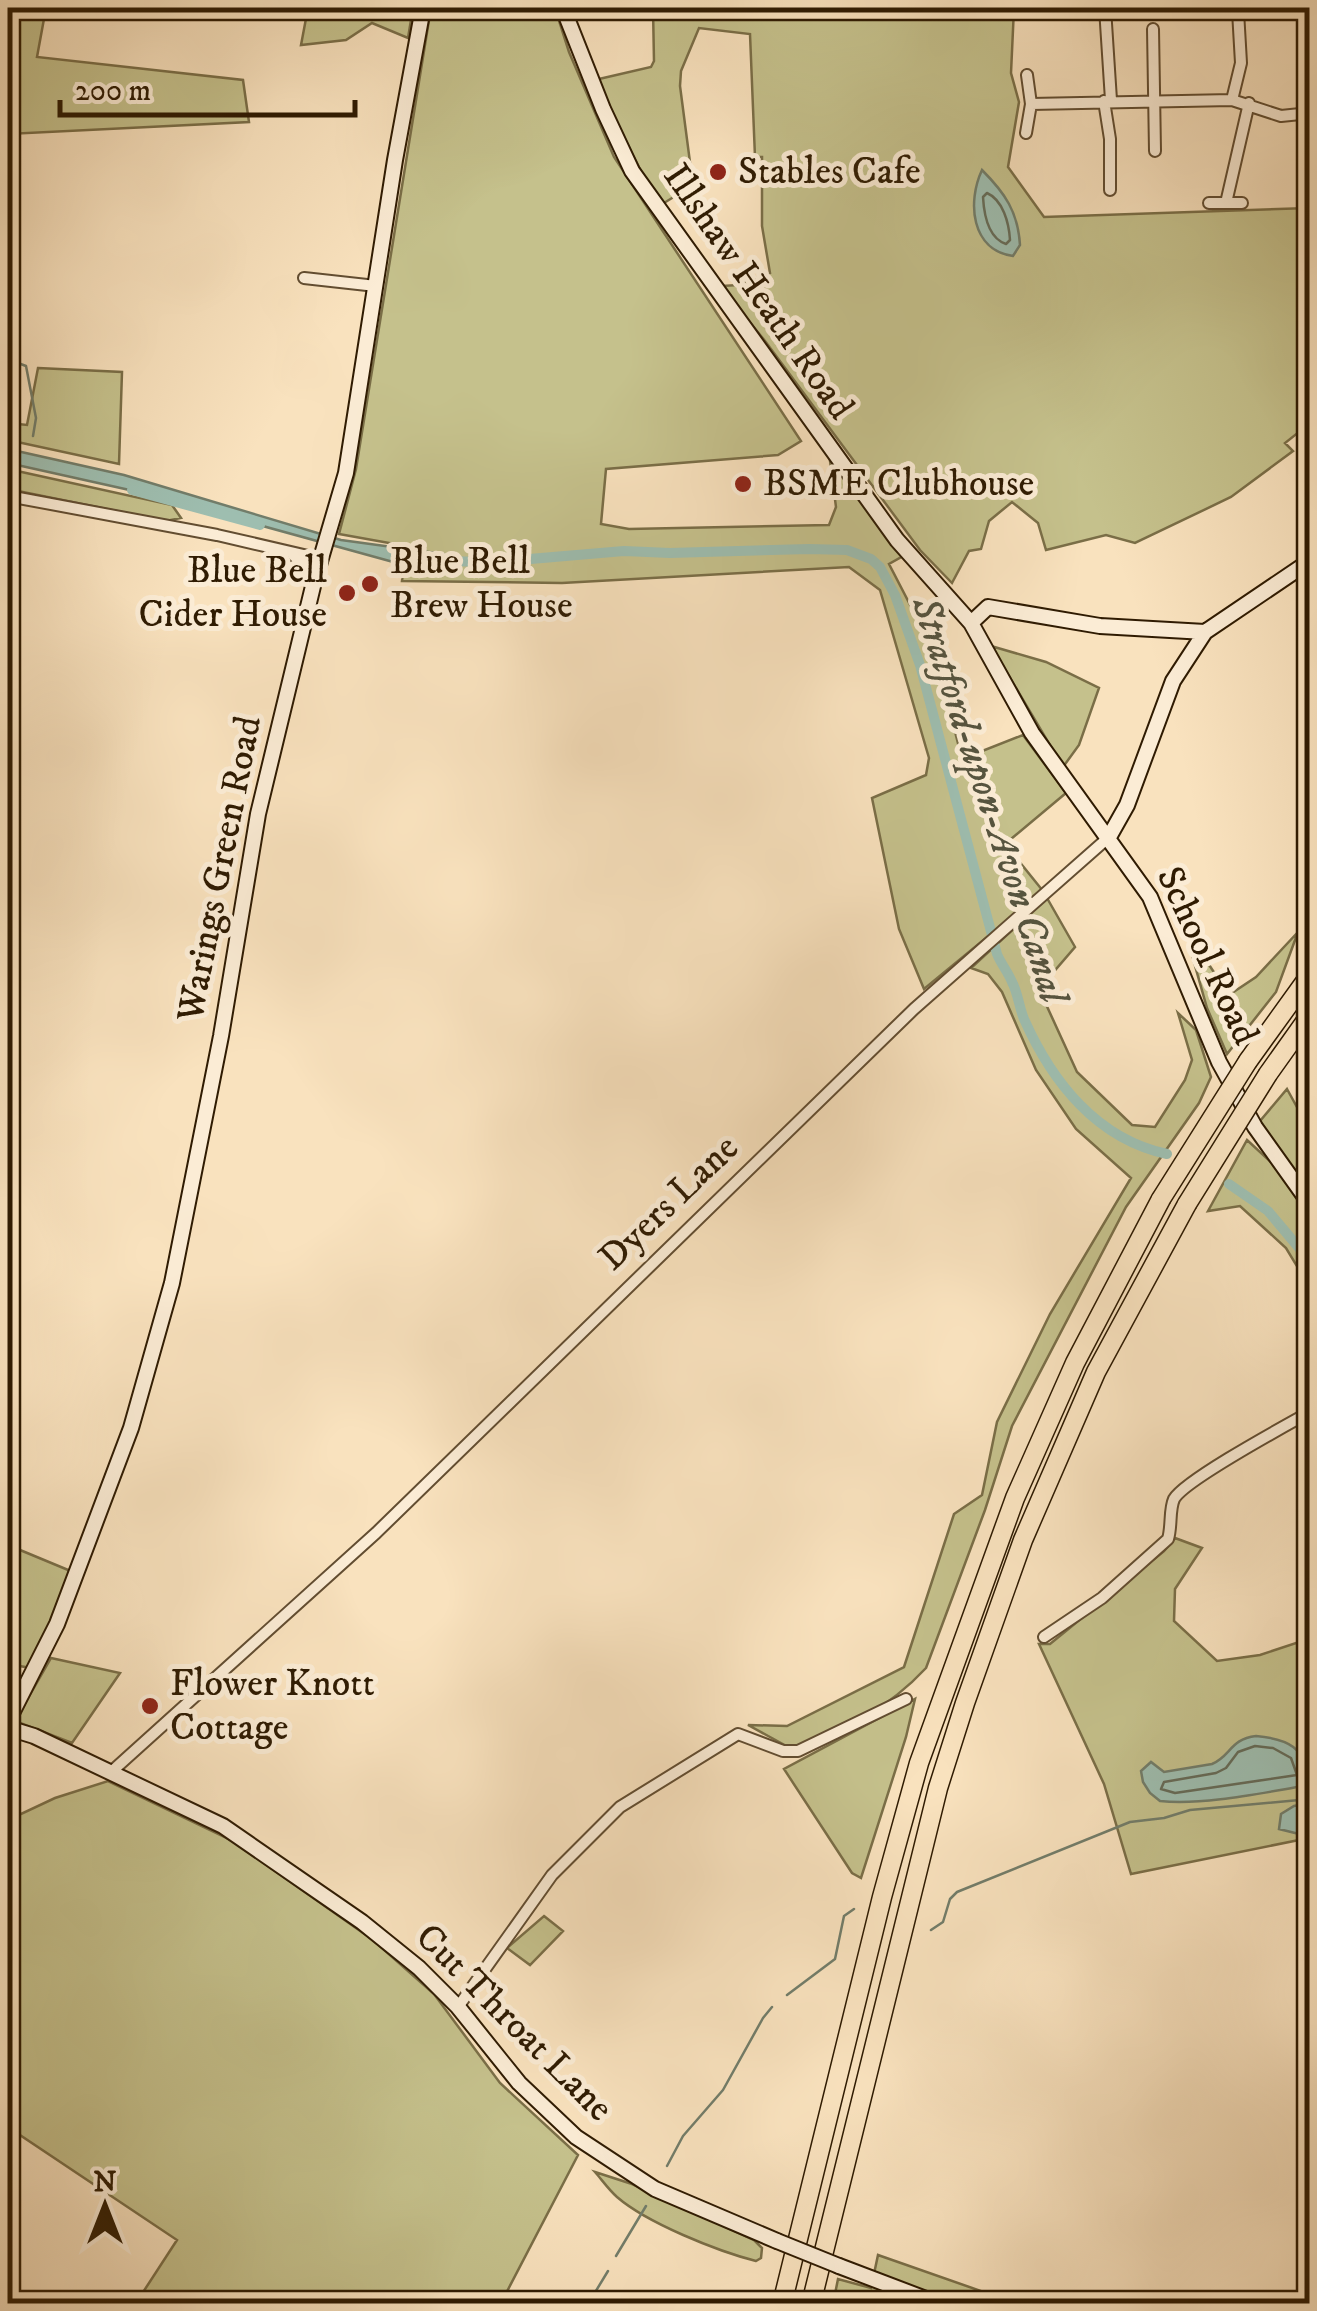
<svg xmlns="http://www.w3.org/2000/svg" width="1317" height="2311" font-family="'IM FELL DW Pica',serif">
  <rect width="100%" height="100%" fill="#f9e2be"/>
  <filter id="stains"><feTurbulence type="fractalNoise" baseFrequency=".002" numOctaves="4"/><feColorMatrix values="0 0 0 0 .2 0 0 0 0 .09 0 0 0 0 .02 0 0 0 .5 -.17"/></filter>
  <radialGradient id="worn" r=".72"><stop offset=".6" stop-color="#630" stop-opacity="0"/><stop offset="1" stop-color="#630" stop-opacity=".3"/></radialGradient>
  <path fill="#c5c18c" stroke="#7a6e47" stroke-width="2.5" d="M8,8h38l-9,49 206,23 6,42 -241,12z
    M308,8h105l-5,30 -36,-15 -26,17 -45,5z
    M431,8h124l14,44 45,105 187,284 -23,14 -172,14 -5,55 28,5 200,-4 7,-18 -7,-54 74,103 -14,8 46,89 27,106 61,-24 43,58 -61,51 38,47 -119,98 -25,-60 -27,-131 54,-23 3,-17 -49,-168 -31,-23 -287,16 -160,-2 4,-35 -67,-12 17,-65z
    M653,8h361l-3,65 8,29 -11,65 36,50 265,-9v216l-24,19 8,8 -62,46 -96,46 -29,-8 -60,15 -8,-27 -26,-21 -23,19 -8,28 -12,2 -17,32 -32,-33 -155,-209 -45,-55 19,-1 31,-12 -8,-47v-69h-7l-5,-123 -51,-6 -18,43 -1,15 13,99 -29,18 -16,-18 -47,-94 -2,-12 52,-12 3,-6z
    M38,368l84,4 -3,92 -111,-24v-17l19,2z
    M8,469l164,36 9,13 -15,3 -158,-32z
    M991,646l55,16 53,26 -20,57 -16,22z
    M1047,898l28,49 -36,42 38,83 55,53 23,2 30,-47 7,-20 -14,-47 18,17 15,47 -12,26 -73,104 -114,219 -27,84 -59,158c-36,39 -86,67 -136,80l-42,-23 39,1 117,-59 50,-153 28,-19 15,-73 53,-108 81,-136 -55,-49 -40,-59 -34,-78 -14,-18 -17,-6z
    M1184,927l45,68 27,-18 42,-45 -22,60 -49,62 -20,-46z
    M1287,1089l22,40v68l-49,-76z
    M1247,1140l26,24 36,48v74l-23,-38 -46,-42 -32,5z
    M1175,1538l27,10 -27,41 -1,32 43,40 43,-6 42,-14 8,21 -1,176 -178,36 -27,-90 -65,-140h11l114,-93z
    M8,1545l65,27 -42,96 -23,-4z
    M51,1658l69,15 -48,70 -57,-22z
    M915,1699l-9,38 -45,141 -9,-5 -68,-104z
    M108,1781l123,59 142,100 61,54 66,89 78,72 -77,148h-365l41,-63 -169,-113v-307l47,-22z
    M544,1916l19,15 -33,34 -23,-17z
    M595,2172l37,12 122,56 8,8 -1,10 -5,3c-39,-10 -109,-38 -139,-64 -8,-7 -15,-17 -22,-25z
    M878,2255l120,42 8,6 -173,1 5,-25 33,9z"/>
  <path fill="#9ebeb0" stroke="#727d6a" stroke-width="2.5" d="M982,170c23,23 36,42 38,75l-7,11c-42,-6 -46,-54 -31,-86z
    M8,449l116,26 217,65 103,14v14l-40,-3 -261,-72 -135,-30z
    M1256,1736c33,3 49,11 52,46l-5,4c-41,7 -103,20 -143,15l-10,-8 -7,-11 -2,-11 10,-9 13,10 48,-8c19,-8 18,-25 44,-28z
    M1309,1803v30l-10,1 -20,-5 2,-15 13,-8z"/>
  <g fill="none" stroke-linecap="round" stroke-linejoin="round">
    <path stroke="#666c59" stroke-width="2.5" d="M987,193c16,7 22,30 23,47l-4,4c-18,-6 -22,-29 -23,-47z
      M1255,1746l18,2 18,10 6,17 -122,18 -14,-4 3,-7 52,-9 10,-5 12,-16z"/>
    <path stroke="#727d6a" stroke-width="2.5" d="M8,74l6,-4 3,4 -9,13
      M8,206l6,4v25l-6,18
      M8,345l6,6 4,12 8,3 10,52 -3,18
      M931,1930l12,-8 7,-23 7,-7 173,-70 34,-4 26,-8 120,-11
      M787,1995l48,-36 9,-43 10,-7
      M667,2166l16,-30 40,-46 40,-72 9,-11
      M616,2256l30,-50
      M588,2304l20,-33"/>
    <path stroke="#9ebeb0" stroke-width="10" d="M132,490l128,35
      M433,561l62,1 129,-11 46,2 139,-4 38,1 24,9 9,8 15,28 25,70 77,289c4,10 11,18 15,28 6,11 7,25 12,37 28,63 73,120 143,135
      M1229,1184l39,27 42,50"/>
    <g stroke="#624d31" stroke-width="14">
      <path id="street" d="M1105,8l6,92
        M1218,12l37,-2
        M1153,29l2,122
        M1232,100l9,-37 -3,-52
        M1104,101l6,38v51
        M1031,104l201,-4 49,16 29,-3
        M1026,133l5,-29 -4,-29
        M1209,203h33
        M1226,203l23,-100
        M304,278l72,8
        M8,496l209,39 104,24
        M293,555l11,10 10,17
        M1044,1637l58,-39 66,-59c4,-13 1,-29 6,-40 11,-19 111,-73 136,-87
        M110,1773l266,-240 538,-524 195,-172
        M458,2007l94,-132 68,-68 118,-73 45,17h15l108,-52"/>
    </g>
    <g stroke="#2f1b02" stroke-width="18">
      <path id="secondary" d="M563,8l40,101 29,62 265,369 74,83 61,110 118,164 69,165 36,65 55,77
        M971,623l17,-16 112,19 105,6 105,-71
        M1109,837l18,-32 46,-124 32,-49
        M8,1721l49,-97 74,-196 41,-145 49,-247 37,-222 56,-232 32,-109 49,-313 28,-152
        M8,1728l26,8 189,90 139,96 57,46 39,39 61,76 57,54 79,52 122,52
        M839,2266l100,38"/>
    </g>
    <g stroke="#2f1b02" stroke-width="21">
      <path id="highway" d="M1248,1061l62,-86
        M1268,1074l42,-59
        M782,2304l100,-407 37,-134 96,-265 60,-135 86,-164
        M811,2304l127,-516 27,-85 58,-163 73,-168 91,-168"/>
    </g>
    <use href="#street" stroke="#fbecd5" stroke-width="10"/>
    <use href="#secondary" stroke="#fbecd5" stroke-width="14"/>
    <use href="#highway" stroke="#f9e2be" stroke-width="18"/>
    <g stroke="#2f1b02" stroke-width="18" stroke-linecap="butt">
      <path id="secondary-bridge" d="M777,2241l62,25"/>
    </g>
    <g stroke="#2f1b02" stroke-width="21" stroke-linecap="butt">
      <path id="highway-bridge" d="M1161,1199l87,-138
        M1187,1204l81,-130"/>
    </g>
    <use href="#secondary-bridge" stroke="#fbecd5" stroke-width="14"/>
    <use href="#highway-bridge" stroke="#f9e2be" stroke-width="18"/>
  </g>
  <g fill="#8f2418" stroke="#fbecd5" stroke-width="4">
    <circle cx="718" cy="172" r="10"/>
    <circle cx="743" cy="484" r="10"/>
    <circle cx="370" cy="584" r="10"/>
    <circle cx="347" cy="593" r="10"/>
    <circle cx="150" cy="1706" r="10"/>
  </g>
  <g text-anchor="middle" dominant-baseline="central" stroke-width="10" stroke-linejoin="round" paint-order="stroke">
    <g font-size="38" fill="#2f1b02" stroke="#fbecd5" text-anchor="start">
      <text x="738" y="172">Stables Cafe</text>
      <text x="763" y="484">BSME Clubhouse</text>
      <text x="390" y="562">Blue Bell<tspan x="390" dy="44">Brew House</tspan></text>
      <text x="327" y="571" text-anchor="end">Blue Bell<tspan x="327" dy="44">Cider House</tspan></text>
      <text x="170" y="1684">Flower Knott<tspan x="170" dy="44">Cottage</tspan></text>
    </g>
    <g font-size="38" fill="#2f1b02" stroke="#fbecd5">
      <text transform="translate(758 292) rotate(55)">Illshaw Heath Road</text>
      <text transform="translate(220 869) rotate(-79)">Warings Green Road</text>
      <text transform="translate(1207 956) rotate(65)">School Road</text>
      <text transform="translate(669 1203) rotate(-44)">Dyers Lane</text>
      <text transform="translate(514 2023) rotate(45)">Cut Throat Lane</text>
    </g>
    <g font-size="40" font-style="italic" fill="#56543f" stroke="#fbecd5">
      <text transform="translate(988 800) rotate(72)">Stratford-upon-Avon Canal</text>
    </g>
  </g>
  <rect width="1317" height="2311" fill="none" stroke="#f9e2be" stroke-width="40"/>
  <rect x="10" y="10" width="1297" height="2291" fill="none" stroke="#2f1b02" stroke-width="5"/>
  <rect x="20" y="20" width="1277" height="2271" fill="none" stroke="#2f1b02" stroke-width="2.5"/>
  <g transform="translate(105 2206)" stroke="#fbecd5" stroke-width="8" paint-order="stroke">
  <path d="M0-8L18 38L0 25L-18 38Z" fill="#2f1b02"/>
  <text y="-15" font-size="28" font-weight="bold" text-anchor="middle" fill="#2f1b02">N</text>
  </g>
  <path d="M60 100v15h295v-15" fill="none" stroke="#2f1b02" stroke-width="5"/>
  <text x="75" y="100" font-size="30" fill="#2f1b02" stroke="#fbecd5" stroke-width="8" paint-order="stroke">200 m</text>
  <rect width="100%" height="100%" filter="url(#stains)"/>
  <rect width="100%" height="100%" fill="url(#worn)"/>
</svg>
